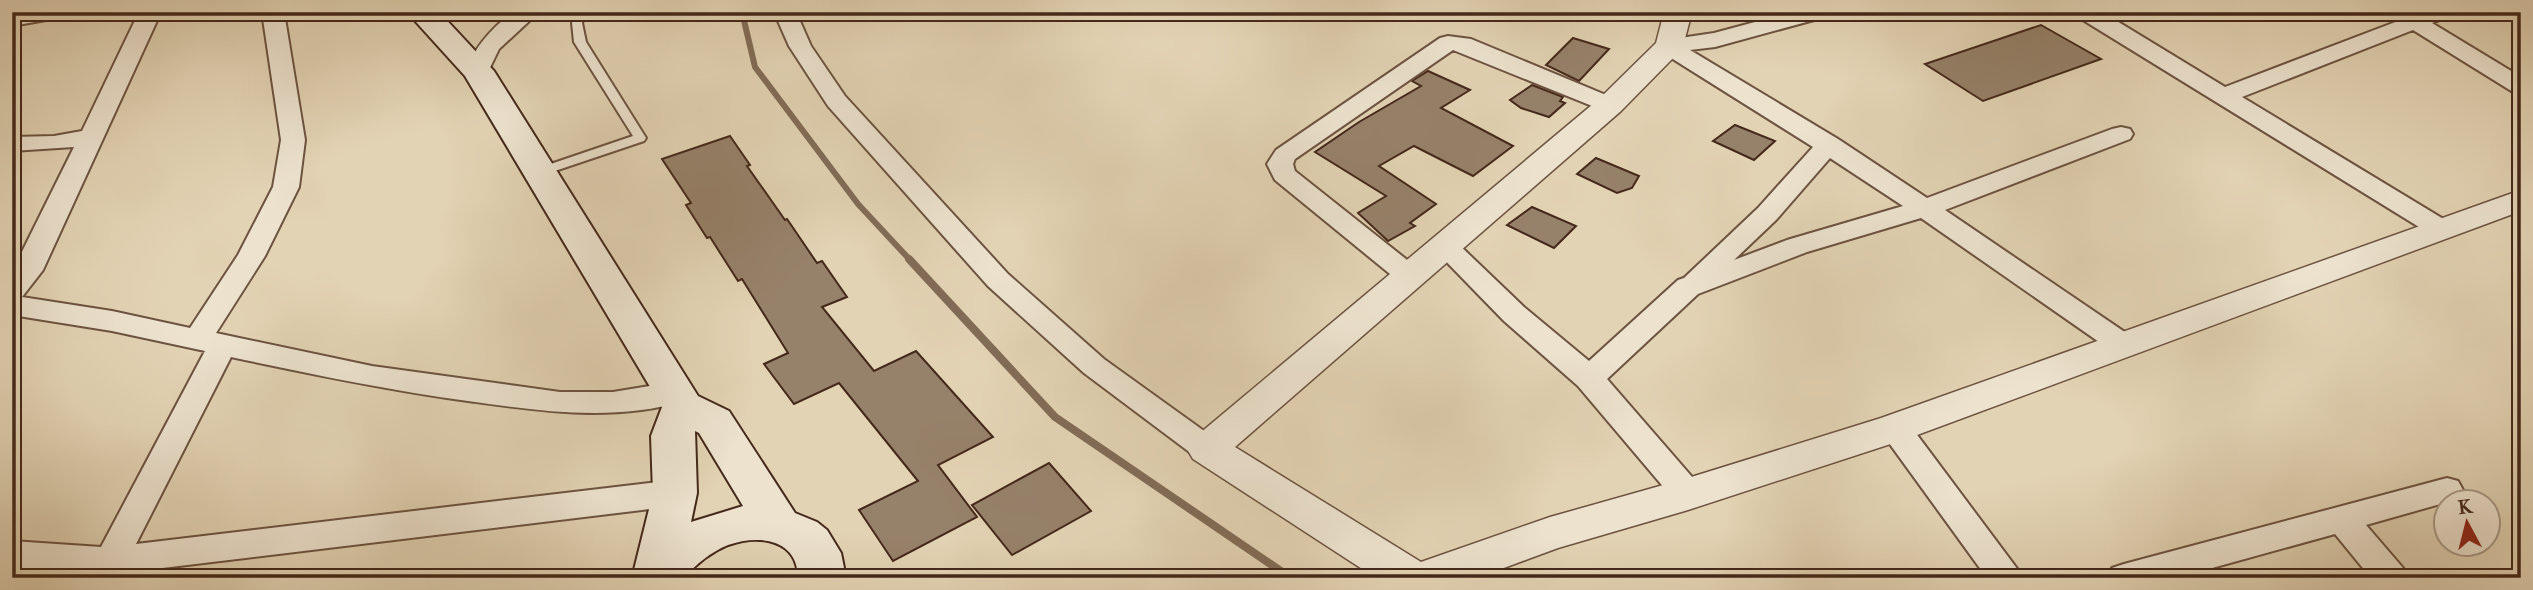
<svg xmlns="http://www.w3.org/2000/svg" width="2533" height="590" font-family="'IM FELL French Canon',serif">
  <rect width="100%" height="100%" fill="#e2d3b4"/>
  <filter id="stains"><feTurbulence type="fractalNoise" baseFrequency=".00286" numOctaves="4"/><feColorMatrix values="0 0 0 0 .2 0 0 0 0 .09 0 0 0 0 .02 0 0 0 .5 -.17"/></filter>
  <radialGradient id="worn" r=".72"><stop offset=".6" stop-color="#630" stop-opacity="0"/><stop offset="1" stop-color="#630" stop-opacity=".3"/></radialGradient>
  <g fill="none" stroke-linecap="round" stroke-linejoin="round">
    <path stroke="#826c57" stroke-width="6" d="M742,12l13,55 103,137 53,57"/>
    <path stroke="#826c57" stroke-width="8" d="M909,259l146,158 236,161"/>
  </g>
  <path fill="#96816a" stroke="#44281a" stroke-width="2" d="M2041,25l60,34 -118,42 -58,-37z
    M1573,38l36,11 -30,32 -33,-16z
    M1428,71l42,19 -29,18 72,38 -40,30 -59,-30 -35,20 57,38 -26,19 5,3 -27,15 -30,-28 28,-17 -71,-44 44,-30 62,-36 -9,-5z
    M1532,85l31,12 -3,4 5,2 -16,14 -28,-9 -11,-8z
    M1735,125l40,16 -21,19 -41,-19z
    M730,136l20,29 -3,1 38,54 2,-1 30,44 5,-2 25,36 -25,10 52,64 42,-20 77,86 -55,28 39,52 -84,44 -34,-51 59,-29 -79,-98 -45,21 -30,-40 24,-11 -46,-74 -4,2 -28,-44 -3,1 -21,-33 5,-2 -29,-44z
    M1596,158l43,18 -7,12 -15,5 -40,-19z
    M1532,207l44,19 -22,22 -47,-23z
    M1049,463l42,48 -79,44 -40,-50z"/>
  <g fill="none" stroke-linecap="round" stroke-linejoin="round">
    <g stroke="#6c5340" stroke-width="4">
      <path id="service" d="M575,12h11l-4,11 4,19 60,96 -2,3 -104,35 -4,-1 -2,-3 2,-3 97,-33 -59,-94 -2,-19z"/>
    </g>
    <g stroke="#6c5340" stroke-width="4">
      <path id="minor" d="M12,12h54l-3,5 -51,9z
        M139,12h22l-118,258 -21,27 90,14 78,17 48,-73 35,-68 8,-47 -19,-128h22l21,128 -6,47 -34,69 -49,77 156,33 188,26h53l61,-10 11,3 4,8 -4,8c-73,21 -144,10 -217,0 -80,-11 -158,-27 -237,-44l-95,187 539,-64 11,4 5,9 -5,9 -11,4 -554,67 -2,5h-28l-2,-5 -77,-4v-28l89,6 104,-196 -93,-20 -100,-16v-43l62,-125 -62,4v-14l42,-1 28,-5z
        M513,12h26l-40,37 -13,27h-16l-4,-5c9,-25 26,-43 47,-59z
        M774,12h22l15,34 34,50 163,178 96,85 114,82 5,8 -5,8 -11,4 -11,-4 -112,-84 -96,-87 -160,-180 -39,-60z
        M1792,12h36l-3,5 -110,30 -25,3 148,89 89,59 185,-69 9,-2 9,2 3,5 -3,5 -185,71 187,127 5,7 -5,7 -10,3 -10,-3 -191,-133 -114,34 -109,42 -91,85 92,106 5,9 -5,9 -11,4 -11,-4 -99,-117 -74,-65 -73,-75 3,-6 10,-3 10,3 70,67 65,54 89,-81 6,-2 74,-70 55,-61 -153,-96 -3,-5 3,-5 54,-8zM1830,158l73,48 -116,34 -53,20 42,-40z
        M2075,12h27l123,75 173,-66 -5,-6 2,-3h56l-3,5 -16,6 89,54v17l-8,-2 -100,-62 -171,67 208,126 4,6 -4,6 -9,2 -9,-2 -354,-218z
        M1448,36l23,3 147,61 4,5 -4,5h-16l-149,-60 -158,109 -2,5 2,7 126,100 4,6 -4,6 -10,3 -10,-3 -126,-103 -8,-16 9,-14 164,-112z
        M1895,417l11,3 118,158h-37l-103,-142 -4,-8 4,-8z
        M2447,478l11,3 5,9 -5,9 -92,26 37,43 5,10h-37l-36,-44 -159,44h-69l5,-10 12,-4z"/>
    </g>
    <g stroke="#6c5340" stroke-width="3">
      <path id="tertiary" d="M1664,12h28l-9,34 -4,6 -58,59 -386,336 186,115 129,-45 138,-39 193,-60 640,-228v21l-612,227 -221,72 -130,38 -81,30h-101l-183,-119 -6,-10 6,-10 406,-340 57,-56z"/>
    </g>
    <g stroke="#44281a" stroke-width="4">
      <path id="secondary" d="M407,12h32l55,59 204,325 31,15 66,102 22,9 10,8 14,23 5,25h-48c0,-39 -39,-44 -70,-33 -17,7 -32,19 -44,33h-52l21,-85 -2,-57 11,-29 -197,-331zM695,431l4,2 44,73 -52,16 6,-29z"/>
    </g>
    <use href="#service" fill="#ece2ce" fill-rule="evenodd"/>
    <use href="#minor" fill="#ece2ce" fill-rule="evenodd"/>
    <use href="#tertiary" fill="#ece2ce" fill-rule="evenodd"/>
    <use href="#secondary" fill="#ece2ce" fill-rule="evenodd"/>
  </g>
  <rect width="2533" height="590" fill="none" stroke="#e2d3b4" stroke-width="42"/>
  <rect x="14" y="14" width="2505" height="562" fill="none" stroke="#44281a" stroke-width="3.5"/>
  <rect x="21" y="21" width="2491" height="548" fill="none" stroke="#44281a" stroke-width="2"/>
  <g transform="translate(2467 523) rotate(353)"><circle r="33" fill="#ece2ce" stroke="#a99886" stroke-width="2"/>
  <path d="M0-5L12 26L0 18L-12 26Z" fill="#8f2418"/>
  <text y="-10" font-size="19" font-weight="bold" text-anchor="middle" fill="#44281a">K</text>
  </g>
  <rect width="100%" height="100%" filter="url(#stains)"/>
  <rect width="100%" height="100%" fill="url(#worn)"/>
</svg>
